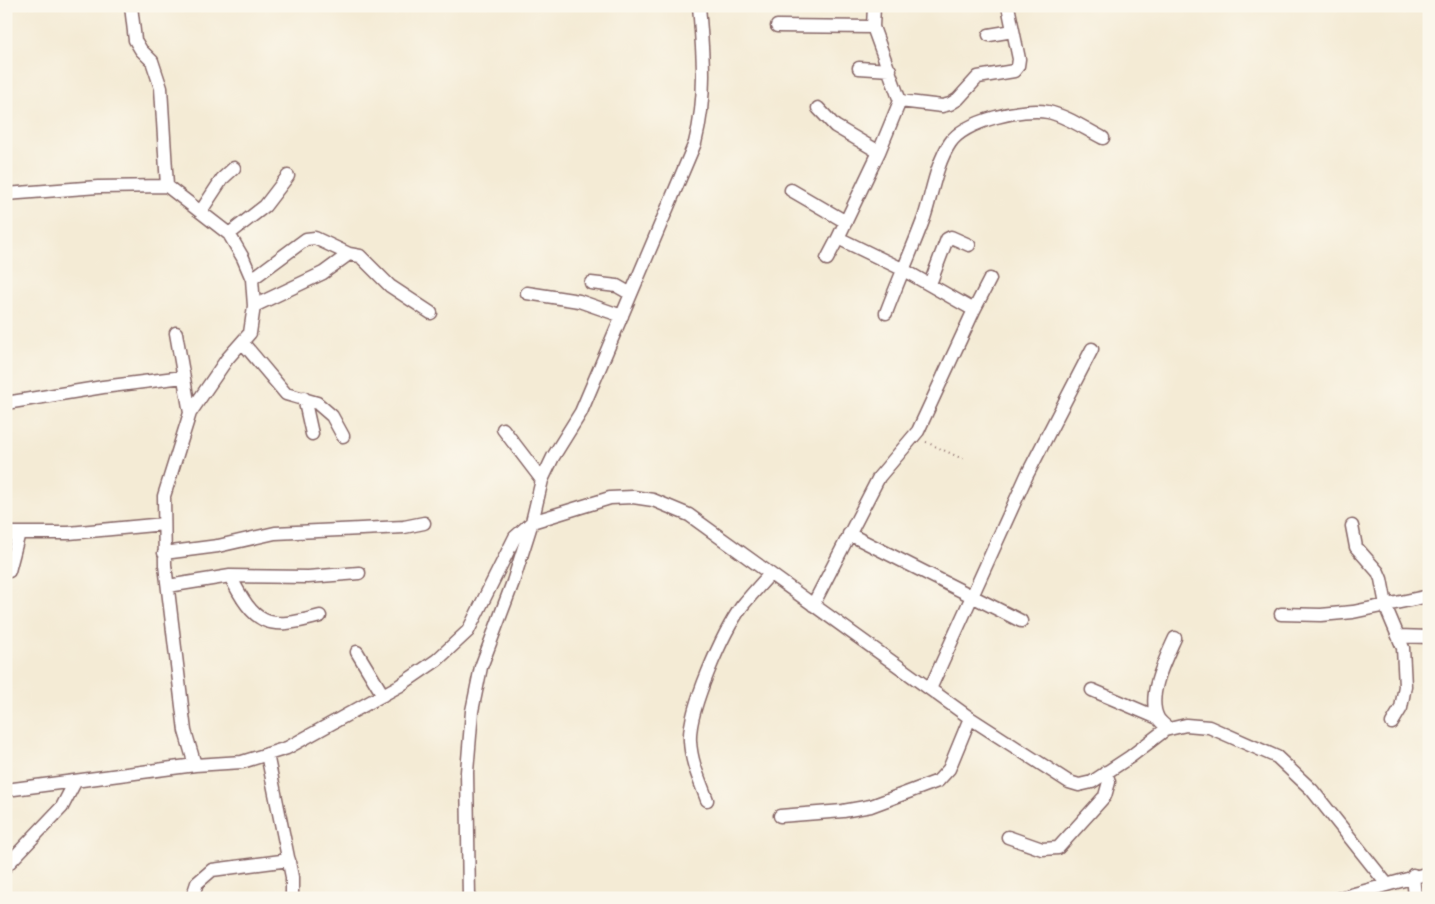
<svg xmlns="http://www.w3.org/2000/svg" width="1435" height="904" font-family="'Gentium Book Plus',serif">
  <rect width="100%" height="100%" fill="#fbf7ec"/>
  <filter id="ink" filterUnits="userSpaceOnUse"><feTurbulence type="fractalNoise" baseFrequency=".02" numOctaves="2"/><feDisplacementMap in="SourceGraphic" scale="10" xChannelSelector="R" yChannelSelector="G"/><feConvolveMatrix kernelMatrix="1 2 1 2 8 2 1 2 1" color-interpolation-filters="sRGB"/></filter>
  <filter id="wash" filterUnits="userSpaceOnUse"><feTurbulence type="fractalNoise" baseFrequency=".0096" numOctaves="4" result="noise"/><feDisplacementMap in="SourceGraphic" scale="20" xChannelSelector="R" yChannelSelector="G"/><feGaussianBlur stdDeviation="1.12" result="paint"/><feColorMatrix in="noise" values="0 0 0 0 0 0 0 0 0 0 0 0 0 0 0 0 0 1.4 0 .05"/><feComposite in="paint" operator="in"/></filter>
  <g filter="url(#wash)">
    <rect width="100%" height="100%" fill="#f4ebd5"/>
  </g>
  <g filter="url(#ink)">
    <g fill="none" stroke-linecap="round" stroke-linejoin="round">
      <g stroke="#866666" stroke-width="15">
        <path id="minor" d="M131,6l4,34 6,10 11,11 9,27 6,98
          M777,26l96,1
          M989,35l24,-4
          M859,68l31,2
          M900,101l42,5 8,-2 8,-5 20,-22 36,-6 4,-5 1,-7 -11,-53
          M818,108l17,18 44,26
          M791,190l55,32
          M6,194l92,-7 69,-1 62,48 14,24 9,21 2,27 -4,27 -23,26 -37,54 -26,83 1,69 20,166 10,34
          M201,211l21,-32 12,-11
          M229,234l36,-28 23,-30
          M827,259l11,-21
          M252,279l54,-40 9,-1 34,16 11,2 30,30 41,27
          M591,283l26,3 14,8
          M930,284l17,-45 4,-2 18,8
          M527,293l52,8 43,15
          M254,306l69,-33 26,-19
          M974,310l16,-31
          M886,313c12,-32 26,-63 38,-95 8,-24 12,-54 26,-75 14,-22 73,-36 98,-31 19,4 37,17 55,26
          M176,333l14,80
          M243,343l43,51 31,9 15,13 11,20
          M304,398l8,36
          M6,403l97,-16 80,-10
          M503,429l39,51
          M1352,526l4,21 22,25 3,7 6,31 16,38 2,38 -4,22 -9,15
          M6,533h63l95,-9
          M849,534l172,87
          M164,553l54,-7 57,-13 129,-6 20,-4
          M9,571l10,-38
          M230,576c25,49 36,55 90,40
          M168,586l62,-10 78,1 51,-4
          M813,605l66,-128 39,-46 56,-121 -72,-41 -64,-31 41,-86 21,-51 -27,-74 1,-21
          M1281,614l40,1 32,-3 76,-16
          M1398,636l31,1
          M357,652l26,43
          M930,689l97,-214 65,-126
          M1092,690l66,28
          M1169,729c-3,-3 -9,-7 -11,-11 -12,-22 8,-60 17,-80
          M267,754l25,123v21
          M6,790l189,-25 47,-3 45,-14 112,-62 38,-26 31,-29 47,-94 17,-15 78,-24 23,-1 20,3 36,15 281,203 99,64 10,3 13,-3 38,-25 35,-27 21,-5 23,2 68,30 35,33 74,93
          M707,800c-7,-19 -16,-38 -17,-59 -2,-31 33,-109 52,-135 9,-11 19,-22 28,-32
          M780,816l63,-5 28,-5 67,-25 11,-12 21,-51
          M1008,837l34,12 16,-1 47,-52 4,-14 -3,-10
          M6,866l56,-59 13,-25
          M1413,875l2,23
          M192,898l5,-15 15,-13 77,-10
          M469,898l-2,-126 5,-61 9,-44 32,-85 19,-60 10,-42 11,-23 28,-45 114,-269c12,-46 8,-90 4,-137
          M1340,898l89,-25"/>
      </g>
      <path stroke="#866666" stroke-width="2" stroke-dasharray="1 4" stroke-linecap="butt" d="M926,442l39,18"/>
      <use href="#minor" stroke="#fff" stroke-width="12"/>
    </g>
  </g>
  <rect width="1435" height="904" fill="none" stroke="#fbf7ec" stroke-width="25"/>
</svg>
